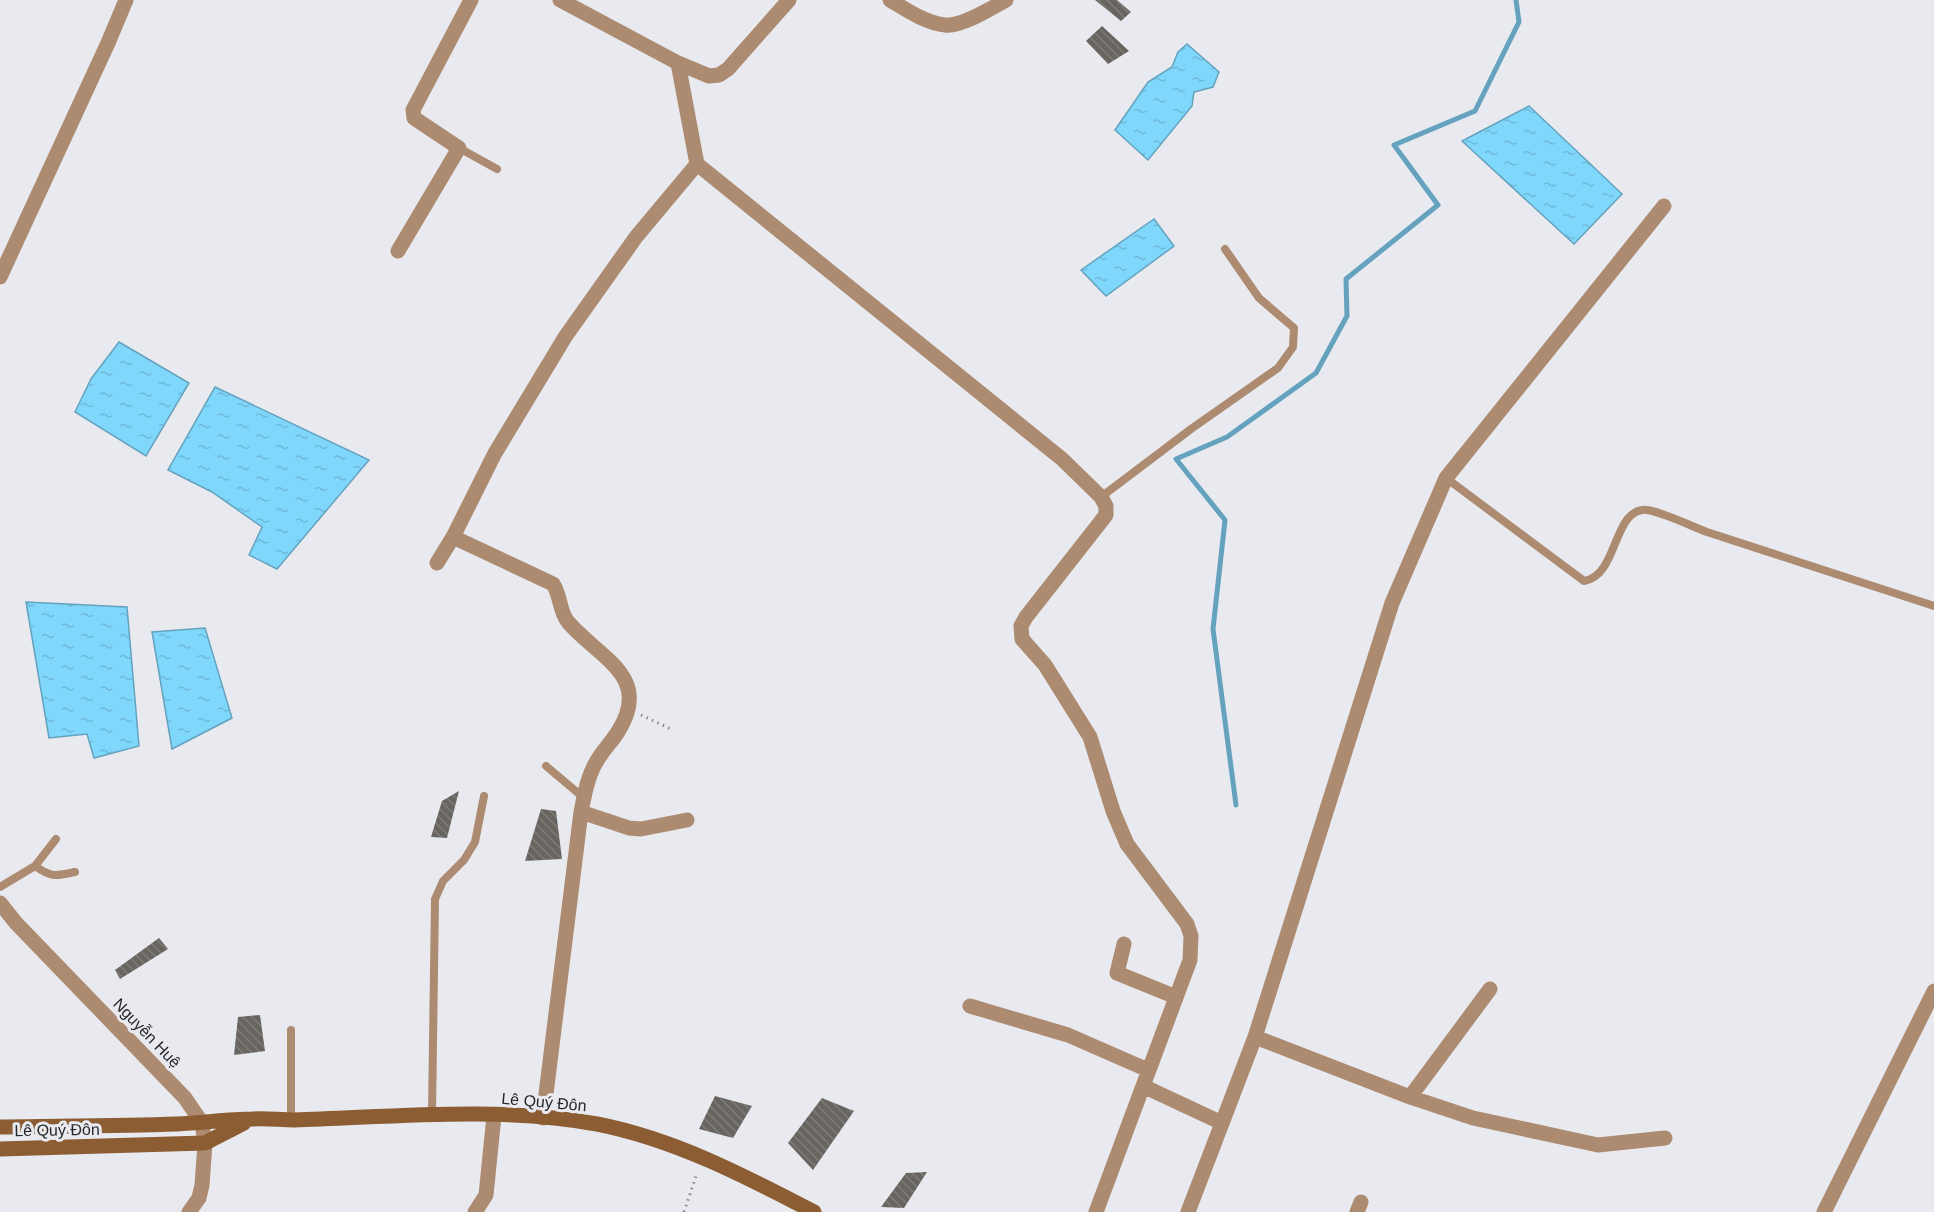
<svg xmlns="http://www.w3.org/2000/svg" width="1934" height="1212" font-family="Helvetica,sans-serif">
  <defs>
    <pattern id="water-ripples" width="26" height="14" patternUnits="userSpaceOnUse" patternTransform="scale(1.5)"><rect width="26" height="14" fill="#7fd7fc"/><path d="M2 4q2-2 4 0t4 0M15 11q2-2 4 0t4 0" fill="none" stroke="#6eb9d8"/></pattern>
    <pattern id="building-back-hatch" width="6" height="6" patternUnits="userSpaceOnUse" patternTransform="scale(1.5)"><rect width="6" height="6" fill="#686560"/><path d="M-1 5l2 2M0 0l6 6M5-1l2 2" fill="none" stroke="#7e7b78"/></pattern>
  </defs>
  <rect width="100%" height="100%" fill="#e8eaf0"/>
  <path fill="url(#water-ripples)" stroke="#64a2bd" stroke-width="1.5" d="M1187,44l32,28 -6,15 -19,5 -2,14 -44,54 -33,-30 33,-48 24,-15 6,-15z
    M1529,106l93,88 -48,50 -112,-103z
    M1154,219l20,27 -68,50 -25,-26z
    M119,342l70,41 -43,73 -71,-44 16,-33z
    M215,387l154,73 -92,109 -28,-14 13,-28 -50,-35 -44,-22z
    M26,602l101,5 12,139 -45,12 -7,-24 -38,4z
    M205,628l27,90 -60,31 -20,-117z"/>
  <g fill="none" stroke-linecap="round" stroke-linejoin="round">
    <path stroke="#64a2bd" stroke-width="5" d="M1236,805l-23,-176 12,-109 -49,-61 51,-22 89,-64 31,-57 -1,-37 92,-74 -44,-60 81,-34 44,-89 -3,-22"/>
  </g>
  <path fill="url(#building-back-hatch)" d="M1095,0h22l14,12 -10,9z
    M1102,26l27,25 -21,13 -22,-23z
    M459,791l-12,47 -16,-1 11,-36z
    M541,809l15,2 6,48 -37,2z
    M159,938l9,11 -48,30 -5,-9z
    M260,1015l5,36 -31,4 4,-38z
    M715,1096l37,10 -19,32 -34,-9z
    M822,1098l32,13 -41,59 -25,-27z
    M927,1172l-23,36 -23,-1 25,-34z"/>
  <g fill="none" stroke-linecap="round" stroke-linejoin="round">
    <path stroke="#898a8e" stroke-width="3" stroke-dasharray="1.5 4.5" stroke-linecap="butt" d="M641,715l30,14
      M684,1212l13,-39"/>
    <path stroke="#ac8b70" stroke-width="8" d="M459,148l38,21
      M1446,478l138,103c33,-5 29,-67 58,-71 12,-2 51,17 65,22 76,25 151,49 227,74
      M1101,497l90,-68 87,-61 15,-21 1,-19 -35,-30 -34,-49
      M546,766l38,32
      M35,866c17,12 21,10 40,6
      M0,887l35,-21 21,-27
      M291,1030v90
      M432,1114l3,-215 8,-18 21,-21 11,-18 9,-46"/>
    <path stroke="#ac8b70" stroke-width="15" d="M560,0l118,63 31,13 10,-1 9,-6 61,-69
      M890,0c15,9 37,24 55,25 16,2 47,-17 61,-25
      M678,63l19,101 365,295 39,38 5,9v9l-80,102 -5,9 1,13 23,26 45,72 23,74 14,33 60,80 4,12 -1,24 -94,252
      M398,251l61,-103 -45,-30 -1,-8 58,-110
      M0,277l108,-234 18,-43
      M453,537l100,47c8,12 6,27 15,38 31,36 84,54 51,108 -5,9 -13,17 -19,26 -12,17 -15,36 -19,56l-38,306
      M437,563l16,-26 42,-84 70,-116 71,-100 61,-73
      M581,812l48,16 12,1 46,-9
      M1124,944l-7,29 59,24
      M970,1006l98,29 80,35
      M1255,1037l155,60 80,-108
      M1143,1086l79,37
      M1410,1097l63,21 125,27 67,-7
      M475,1212l11,-17 8,-79
      M1188,1212l67,-175 137,-434 54,-125 218,-272
      M1357,1212l4,-10
      M1824,1212l110,-221"/>
    <path stroke="#ac8b70" stroke-width="15" d="M0,903l16,20 169,175 17,25 3,20 -3,42 -3,13 -10,14"/>
    <path stroke="#8c5d33" stroke-width="15" d="M0,1127c59,-1 118,-1 177,-3 25,-1 51,-5 76,-5 14,-1 27,1 41,1 100,-3 203,-14 303,4 77,15 148,52 217,88
      M0,1149l205,-6 39,-20"/>
  </g>
  <g text-anchor="middle" dominant-baseline="central" stroke-width="6" stroke-linejoin="round" paint-order="stroke">
    <g font-size="16" fill="#262729" stroke="#e8eaf0">
      <text transform="translate(147 1033) rotate(46)">Nguyễn Huệ</text>
      <text transform="translate(544 1102) rotate(5)">Lê Quý Đôn</text>
      <text transform="translate(57 1130) rotate(-1)">Lê Quý Đôn</text>
    </g>
  </g>
</svg>
